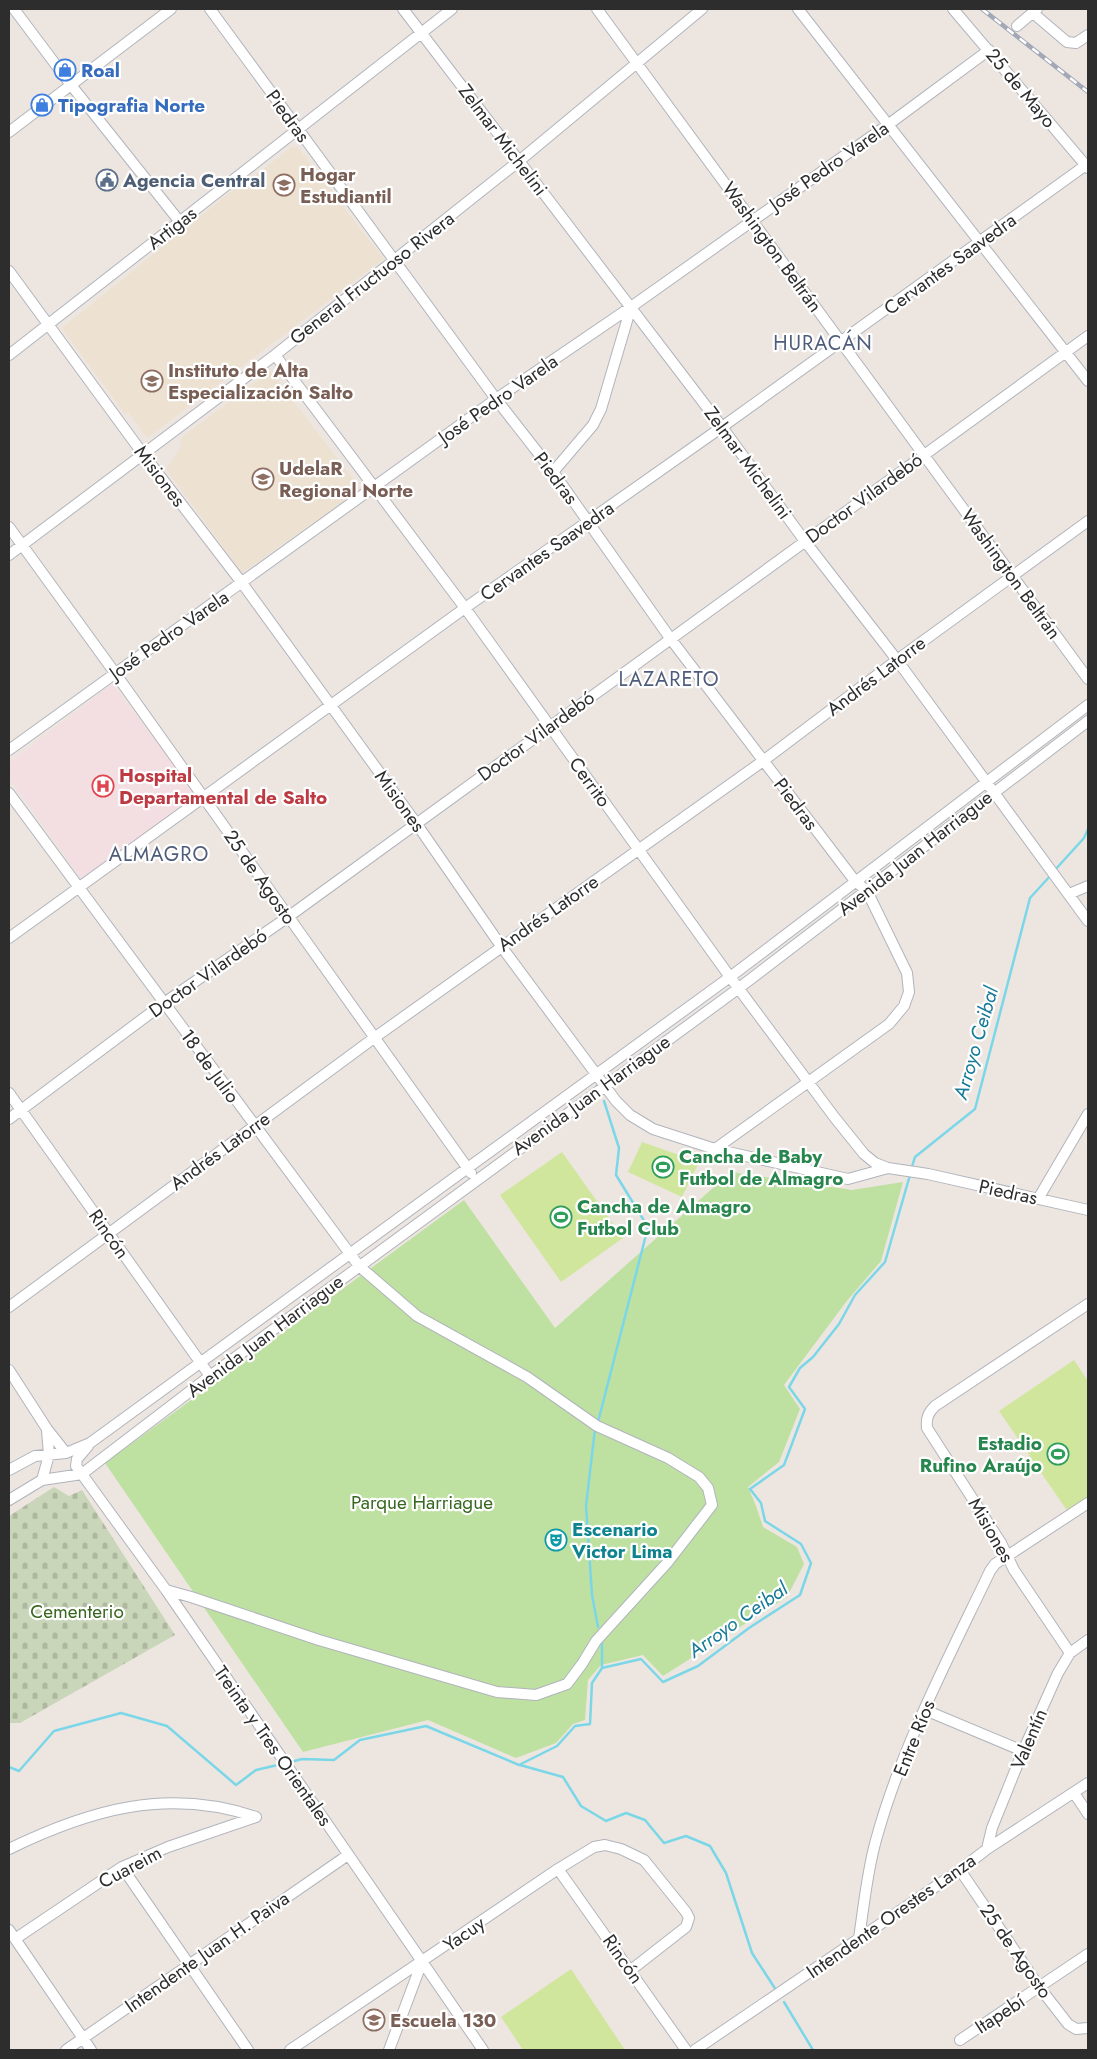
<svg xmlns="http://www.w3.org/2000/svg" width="1097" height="2059" font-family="Jost,sans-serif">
  <defs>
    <pattern id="cemetery-stones" width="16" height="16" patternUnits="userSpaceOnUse" patternTransform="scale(1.25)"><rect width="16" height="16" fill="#cad6b9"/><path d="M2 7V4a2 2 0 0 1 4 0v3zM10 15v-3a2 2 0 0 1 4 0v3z" fill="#aeb89f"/></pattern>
  </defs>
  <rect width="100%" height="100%" fill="#ede6e0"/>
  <path fill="#ede1d1" d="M293,146l2,2 2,-2 7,10 1,-2 3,4 -1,2 77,99 -237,179 -19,-26 -3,2 -62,-84v-3l175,-141 2,1z
    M270,371l91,118 -119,84 -76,-104 15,-22v-9z"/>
  <path fill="#f3dfe2" d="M112,684l85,110 -115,86 -73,-102v-15z"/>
  <path fill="url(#cemetery-stones)" d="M54,1487l15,9 13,-6 93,145 -155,88h-11v-207z"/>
  <path fill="#bee0a1" d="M731,1172l121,18 51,-8 -22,79 -35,41 -62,83 16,24 -21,53 -31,25 8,19 7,21 34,20 7,17 -17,33 -124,79 -20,-21 -42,10 -13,15 -3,40 -12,4 -17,19 -40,15 -88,-38 -125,32 -198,-289 359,-263 91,128z"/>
  <path fill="#d0e69d" d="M642,1142l57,20 -17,35 -54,-25z
    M562,1152l61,86 -62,44 -61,-87z
    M1074,1360l14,21v117l-20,14 -69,-101z
    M571,1969l54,81h-102l-22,-33z"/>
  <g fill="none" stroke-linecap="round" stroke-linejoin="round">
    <path stroke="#7bd7e8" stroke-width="2.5" d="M1054,871l30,-33 4,-9
      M911,1170l4,-13 60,-48 55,-211 21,-23
      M598,1422l50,-195 -32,-52 3,-27 -15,-47
      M595,1429l-9,77 6,89 6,32
      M602,1668v-24
      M287,1763l15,-4 32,1 26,-20 66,-14 93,39 38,-19 18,-20 15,-2 2,-41 10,-15 39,-9 22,23 35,-16 51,-38 51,-33 11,-32 -10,-19 -36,-23 -4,-18 -11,-14 34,-24 21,-56 -16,-22 11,-19 13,-11 26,-33 16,-29 30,-33 25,-87
      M520,1765l43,12 18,29 25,15 20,-8 19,7 19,23 22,-7 24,10 16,27 26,80 24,37
      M9,1767l10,4 35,-40 67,-18 46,13 69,59 20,-15 26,-6
      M784,2002l29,48"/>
    <g stroke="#b1b4bc" stroke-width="12">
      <path id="minor" d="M14,9l57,76 109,137
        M210,9l286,390 57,73 117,166 185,243 12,10 40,82 2,19 -5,14 -15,18 -174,125
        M403,9l319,418 82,113 93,120 191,261
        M597,9l491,670
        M798,9l290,372
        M953,9l135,159
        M1033,13l34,29 9,1 12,-8
        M1017,26l20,-17
        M9,132l162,-123
        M9,271l134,183 99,129 174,240 85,123 115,155 14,14 23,14 62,20 133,30 40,-11
        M9,355l443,-346
        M275,355l190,253 265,369 105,141 29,36 11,9 13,5 40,6 160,36
        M553,472l40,-47 8,-16 30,-102
        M9,527l106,146 356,500
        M9,555l266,-200 244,-194 183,-152
        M9,750l487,-351 135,-92 258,-183 100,-74
        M9,793l350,473 58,50 110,61 70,49 71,32 31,19 9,11 4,17 -45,58 -71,78 -14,23 -15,20 -31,11 -39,-3 -178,-52 -128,-43 -25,-7
        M1069,894l19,-8
        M9,938l456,-330 257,-181 364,-262
        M9,1093l201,283
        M9,1119l155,-116 124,-86 800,-581
        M1038,1199l50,-85
        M9,1307l365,-269 389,-277 134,-101 191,-139
        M9,1370l38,59 19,24
        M88,1446l-11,13 -1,7 90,124 317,460
        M9,1470l26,-14 31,-3 24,-10 640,-466 358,-272
        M42,1480l7,-25 -2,-25
        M9,1500l33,-20 40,-6 9,-7 119,-91 529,-388 349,-267
        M1070,1653l-56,-83 -13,-27 -74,-115c-1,-10 1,-15 8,-22l153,-102
        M925,1710l98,41
        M1074,1793l14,21
        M9,1849c80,-39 158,-62 247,-32
        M987,1849l5,-21 31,-77 35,-78 12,-20 18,-13
        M122,1867l126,183
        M558,1869l128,181
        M960,1870l80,118 28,36 8,5 12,-1
        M9,1930l82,120
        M859,1938c5,-33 8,-66 17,-98 25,-92 73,-183 114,-269l5,-7 93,-61
        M15,1939l107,-72 46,-20 88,-30
        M960,2040l128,-86
        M66,2050l282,-195
        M290,2050l268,-181 36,-22 11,-2 16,4 23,11 42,52 3,6 -3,9 -55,43
        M389,2050l33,-88
        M695,2050l265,-180 27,-21 101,-66"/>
    </g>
    <use href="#minor" stroke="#fff" stroke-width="10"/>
    <g stroke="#a3a8b6" stroke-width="4.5">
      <path id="rail" d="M982,9l106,83"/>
    </g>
    <use href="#rail" stroke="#fff" stroke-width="2.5" stroke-dasharray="8" stroke-linecap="butt"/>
  </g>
  <defs>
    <g id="shop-ring" transform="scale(1.125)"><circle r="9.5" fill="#fff" stroke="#3f7fe0" stroke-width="1.5"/><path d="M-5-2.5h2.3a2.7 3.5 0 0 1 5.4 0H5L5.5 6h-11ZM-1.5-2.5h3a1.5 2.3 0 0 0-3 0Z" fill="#3f7fe0"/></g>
    <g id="civic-ring" transform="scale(1.125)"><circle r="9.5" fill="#fff" stroke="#5c6f8a" stroke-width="1.5"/><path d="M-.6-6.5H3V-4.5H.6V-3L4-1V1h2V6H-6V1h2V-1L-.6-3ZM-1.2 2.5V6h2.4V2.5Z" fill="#5c6f8a"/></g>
    <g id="university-ring" transform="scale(1.125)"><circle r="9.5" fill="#fff" stroke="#8d6e63" stroke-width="1.5"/><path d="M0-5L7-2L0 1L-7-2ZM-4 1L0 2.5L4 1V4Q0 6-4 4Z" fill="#8d6e63"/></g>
    <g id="hospital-ring" transform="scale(1.125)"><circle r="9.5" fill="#fff" stroke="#e0444e" stroke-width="1.5"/><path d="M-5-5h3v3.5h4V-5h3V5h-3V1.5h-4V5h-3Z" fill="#e0444e"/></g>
    <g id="stadium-ring" transform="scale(1.125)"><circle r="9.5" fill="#fff" stroke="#2e9e5b" stroke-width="1.5"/><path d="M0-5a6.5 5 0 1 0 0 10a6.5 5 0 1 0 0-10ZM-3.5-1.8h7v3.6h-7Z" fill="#2e9e5b"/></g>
    <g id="theatre-ring" transform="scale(1.125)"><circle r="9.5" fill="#fff" stroke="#0f9aa8" stroke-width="1.5"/><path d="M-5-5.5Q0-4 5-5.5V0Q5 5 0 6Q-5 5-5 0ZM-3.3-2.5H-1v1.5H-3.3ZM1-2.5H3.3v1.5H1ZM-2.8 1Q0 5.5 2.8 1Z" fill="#0f9aa8"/></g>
    <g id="school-ring" transform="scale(1.125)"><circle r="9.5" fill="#fff" stroke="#8d6e63" stroke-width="1.5"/><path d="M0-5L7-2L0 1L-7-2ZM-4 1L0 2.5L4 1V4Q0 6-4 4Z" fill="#8d6e63"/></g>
  </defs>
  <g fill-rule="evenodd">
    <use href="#shop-ring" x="65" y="70"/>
    <use href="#shop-ring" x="42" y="105"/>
    <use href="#civic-ring" x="107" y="180"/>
    <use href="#university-ring" x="284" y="185"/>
    <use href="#university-ring" x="152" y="381"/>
    <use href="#university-ring" x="263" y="479"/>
    <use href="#hospital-ring" x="103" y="786"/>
    <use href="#stadium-ring" x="663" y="1167"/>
    <use href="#stadium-ring" x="561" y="1217"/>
    <use href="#stadium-ring" x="1058" y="1454"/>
    <use href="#theatre-ring" x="556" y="1540"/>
    <use href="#school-ring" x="374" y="2020"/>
  </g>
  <g text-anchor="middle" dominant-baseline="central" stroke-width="4.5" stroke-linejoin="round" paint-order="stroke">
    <g font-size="19" font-weight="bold" fill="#366cbe" stroke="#fff" text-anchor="start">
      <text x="81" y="70">Roal</text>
      <text x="58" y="105">Tipografia Norte</text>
    </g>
    <g font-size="19" fill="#2d2d2d" stroke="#fff">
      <text transform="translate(1021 88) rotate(50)">25 de Mayo</text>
      <text transform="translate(288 116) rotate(54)">Piedras</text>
      <text transform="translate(503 140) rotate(53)">Zelmar Michelini</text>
      <text transform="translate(829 166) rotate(-35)">José Pedro Varela</text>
      <text transform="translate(172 228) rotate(-38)">Artigas</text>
      <text transform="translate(772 247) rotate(54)">Washington Beltrán</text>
      <text transform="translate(950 264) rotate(-36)">Cervantes Saavedra</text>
      <text transform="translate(372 278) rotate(-38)">General Fructuoso Rivera</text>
      <text transform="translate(498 399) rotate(-35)">José Pedro Varela</text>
      <text transform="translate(748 463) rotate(54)">Zelmar Michelini</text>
      <text transform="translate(160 476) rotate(53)">Misiones</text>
      <text transform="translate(556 478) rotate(53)">Piedras</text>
      <text transform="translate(864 498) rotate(-36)">Doctor Vilardebó</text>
      <text transform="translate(547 551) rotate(-35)">Cervantes Saavedra</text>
      <text transform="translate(1011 574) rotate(54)">Washington Beltrán</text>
      <text transform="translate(169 635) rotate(-35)">José Pedro Varela</text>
      <text transform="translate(876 676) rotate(-37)">Andrés Latorre</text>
      <text transform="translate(536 736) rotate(-36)">Doctor Vilardebó</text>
      <text transform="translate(590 782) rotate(54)">Cerrito</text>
      <text transform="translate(400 801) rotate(54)">Misiones</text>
      <text transform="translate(796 804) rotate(53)">Piedras</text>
      <text transform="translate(915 853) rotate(-38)">Avenida Juan Harriague</text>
      <text transform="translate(260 877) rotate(55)">25 de Agosto</text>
      <text transform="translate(548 913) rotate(-35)">Andrés Latorre</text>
      <text transform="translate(208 973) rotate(-35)">Doctor Vilardebó</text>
      <text transform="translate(210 1066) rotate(54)">18 de Julio</text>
      <text transform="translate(591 1095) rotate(-36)">Avenida Juan Harriague</text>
      <text transform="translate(220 1151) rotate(-36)">Andrés Latorre</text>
      <text transform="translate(1008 1192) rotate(12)">Piedras</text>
      <text transform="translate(109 1234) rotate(55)">Rincón</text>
      <text transform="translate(265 1336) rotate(-37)">Avenida Juan Harriague</text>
      <text transform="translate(991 1530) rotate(60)">Misiones</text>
      <text transform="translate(914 1738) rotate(-68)">Entre Ríos</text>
      <text transform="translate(1029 1739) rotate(-67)">Valentín</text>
      <text transform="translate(273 1746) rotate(55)">Treinta y Tres Orientales</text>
      <text transform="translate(130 1867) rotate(-28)">Cuareim</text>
      <text transform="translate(891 1916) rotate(-35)">Intendente Orestes Lanza</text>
      <text transform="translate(464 1934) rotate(-35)">Yacuy</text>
      <text transform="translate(1016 1951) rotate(55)">25 de Agosto</text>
      <text transform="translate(207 1952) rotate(-35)">Intendente Juan H. Paiva</text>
      <text transform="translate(623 1959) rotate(55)">Rincón</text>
      <text transform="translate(1000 2014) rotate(-33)">Itapebí</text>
    </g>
    <g font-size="19" font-weight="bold" fill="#785e54" stroke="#fff" text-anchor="start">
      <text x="300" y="174">Hogar<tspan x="300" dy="22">Estudiantil</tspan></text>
      <text x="168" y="370">Instituto de Alta<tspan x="168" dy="22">Especialización Salto</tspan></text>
      <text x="279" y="468">UdelaR<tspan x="279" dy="22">Regional Norte</tspan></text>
      <text x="390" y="2020">Escuela 130</text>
    </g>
    <g font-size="19" font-weight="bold" fill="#4e5e75" stroke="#fff" text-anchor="start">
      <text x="123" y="180">Agencia Central</text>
    </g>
    <g font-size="19" font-weight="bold" fill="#be3a42" stroke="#fff" text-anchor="start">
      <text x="119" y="775">Hospital<tspan x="119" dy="22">Departamental de Salto</tspan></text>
    </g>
    <g font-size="19" font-weight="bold" fill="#27864d" stroke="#fff" text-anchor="start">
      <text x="679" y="1156">Cancha de Baby<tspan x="679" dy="22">Futbol de Almagro</tspan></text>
      <text x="577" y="1206">Cancha de Almagro<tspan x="577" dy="22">Futbol Club</tspan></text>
      <text x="1042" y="1443" text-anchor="end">Estadio<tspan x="1042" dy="22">Rufino Araújo</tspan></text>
    </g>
    <g font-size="19" fill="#376720" stroke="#fff">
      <text x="422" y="1502">Parque Harriague</text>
      <text x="77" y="1611">Cementerio</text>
    </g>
    <g font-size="19" font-weight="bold" fill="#0d838f" stroke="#fff" text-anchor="start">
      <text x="572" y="1529">Escenario<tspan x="572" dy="22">Victor Lima</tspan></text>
    </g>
    <g font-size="20" letter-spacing="1" fill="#4f5c7b" stroke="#fff">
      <text x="823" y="343">HURACÁN</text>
      <text x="669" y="679">LAZARETO</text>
      <text x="159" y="854">ALMAGRO</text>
    </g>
    <g font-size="20" font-style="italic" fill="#167a98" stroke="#fff">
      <text transform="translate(976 1043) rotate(-74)">Arroyo Ceibal</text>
      <text transform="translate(738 1620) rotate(-35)">Arroyo Ceibal</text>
    </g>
  </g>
  <rect width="1097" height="2059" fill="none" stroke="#2d2d2d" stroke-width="20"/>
</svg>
